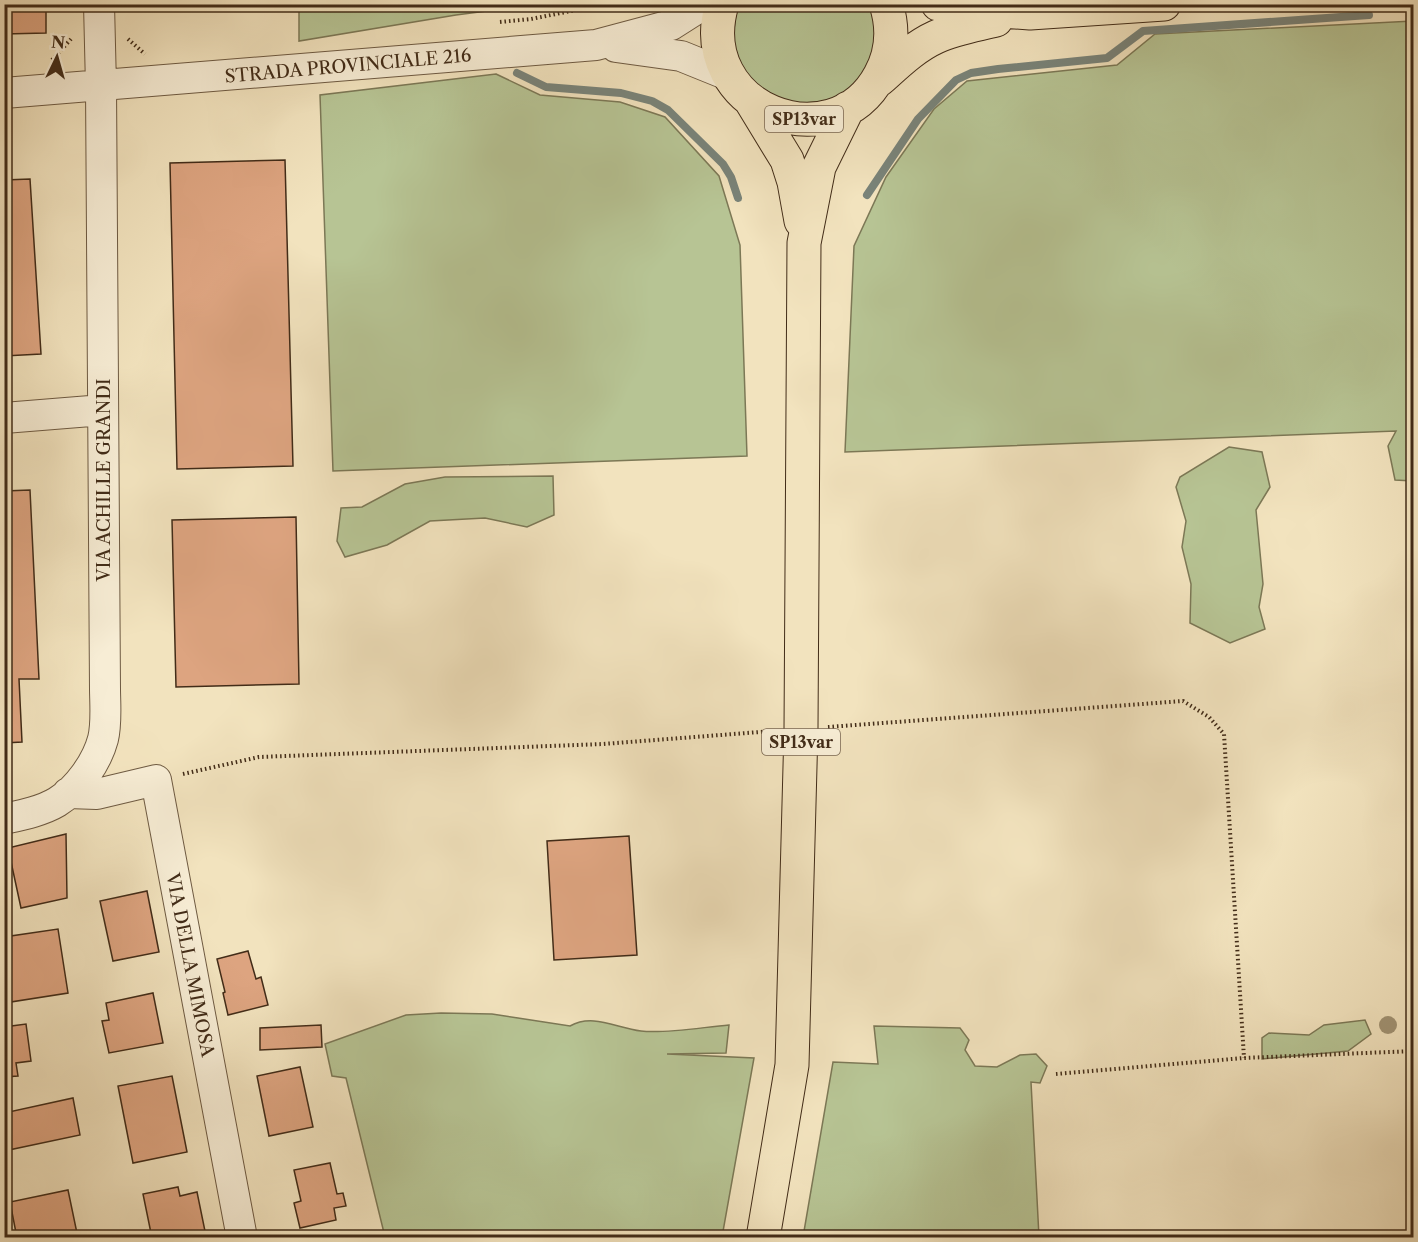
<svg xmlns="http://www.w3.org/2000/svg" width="1418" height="1242" font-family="'Libre Caslon Text',serif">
  <rect width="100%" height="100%" fill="#f2e3be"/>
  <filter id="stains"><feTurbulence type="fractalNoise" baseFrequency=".00333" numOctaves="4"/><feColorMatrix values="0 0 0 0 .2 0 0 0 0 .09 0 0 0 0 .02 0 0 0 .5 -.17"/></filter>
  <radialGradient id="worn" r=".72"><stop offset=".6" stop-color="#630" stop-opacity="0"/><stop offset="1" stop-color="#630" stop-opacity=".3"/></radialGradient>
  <path fill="#b7c494" stroke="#7c7856" stroke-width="1.5" d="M299,5v-1l234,1 -77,10 -157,26z
    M737,5h135l5,23 -6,34 -16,24 -25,15 -40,3 -40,-22 -18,-36z
    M1413,21v460l-18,-1 -7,-34 8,-15 -551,21 9,-206 32,-69 48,-68 33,-28 150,-16 38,-31z
    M496,74l44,21 80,7 45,15 54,59 21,69 7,211 -414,15 -13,-376z
    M1229,447l33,5 8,35 -14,23 7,74 -4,23 6,22 -35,14 -40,-20 1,-39 -9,-37 4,-26 -10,-34 4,-10z
    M553,476l1,39 -27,12 -42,-9 -55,3 -43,24 -42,12 -8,-16 4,-33 21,-1 43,-23 40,-7z
    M441,1013l51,1 78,12c23,-13 46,2 71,5 24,3 63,-4 88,-6l-3,28 -59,1 87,4 -32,179h-337l-39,-159 -14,-2 -7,-32 81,-29z
    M1365,1020l6,14 -23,17 -86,8v-21l7,-5 40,2 15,-10z
    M874,1026l86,2 9,12 -4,10 10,16 22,1 23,-12 16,-1 11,12 -7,17 -9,-1 8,155h-236l30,-175 45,2z"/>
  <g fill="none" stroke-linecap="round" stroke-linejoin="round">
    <path stroke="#798379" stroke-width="8" d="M517,73l29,14 75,6 31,8 16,9 55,54 8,13 7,21
      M867,195l51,-76 38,-39 15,-7 27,-4 109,-11 36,-27 226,-16"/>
  </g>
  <path fill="#dda480" stroke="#422c18" stroke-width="1.5" d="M4,4h42v29l-42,1z
    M285,160l8,306 -116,3 -7,-306z
    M30,179l11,175 -37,2v-176z
    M30,490l9,189h-20l3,63 -18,1v-252z
    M296,517l3,167 -123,3 -4,-167z
    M66,834l1,64 -46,10 -13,-60z
    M629,836l8,119 -83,5 -7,-119z
    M147,891l12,61 -46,9 -13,-60z
    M58,929l10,64 -64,10v-66z
    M248,951l8,28 5,-2 7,28 -40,10 -5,-22 2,-1 -8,-33z
    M153,993l10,50 -54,10 -7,-32 7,-1 -3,-17z
    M26,1024l5,37 -15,2 2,13 -14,1v-50z
    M321,1025l1,22 -62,3v-22z
    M300,1067l13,60 -44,9 -12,-60z
    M172,1076l15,76 -54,11 -15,-77z
    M73,1098l7,37 -76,16v-38z
    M330,1163l7,31 6,-1 3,13 -12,2 2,12 -36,8 -6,-25 7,-2 -7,-31z
    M178,1187l2,9 17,-4 9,44 -54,2 -9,-44z
    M68,1190l10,48h-61l-7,-36z"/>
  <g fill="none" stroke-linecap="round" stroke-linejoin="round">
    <g stroke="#6e5a42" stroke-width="32">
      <path id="minor" d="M616,47l65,9 47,19
        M4,93l592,-48 75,-20 33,-21
        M4,418l99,-8
        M68,793l29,1 59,-14 86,458
        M4,819c18,-4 38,-8 53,-17 21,-13 40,-40 46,-63 4,-16 2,-35 2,-51l-4,-602 -2,-82"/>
    </g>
    <g stroke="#422c18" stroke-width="35">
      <path id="major" d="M722,4c-31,105 111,159 158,71 12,-22 14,-46 6,-71
        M938,4l17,4 75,5 134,-9
        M879,80c18,-16 35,-33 57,-43 19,-9 40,-12 60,-17
        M751,101l36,59 7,22 7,39
        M763,1238l29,-173 9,-336 3,-486 15,-76 29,-59"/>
    </g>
    <path stroke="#422c18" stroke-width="4" stroke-dasharray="1.5 3" stroke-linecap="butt" d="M500,22l31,-3 75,-15
      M128,39l17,15
      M52,60l19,-21
      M828,727l355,-26 26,16 15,17 20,324
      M183,774l76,-17 344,-13 170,-13
      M1056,1074l188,-16 170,-7"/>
    <use href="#minor" stroke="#f7edd5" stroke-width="30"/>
    <use href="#major" stroke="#f2e3be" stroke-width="33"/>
  </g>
  <circle fill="#a19374" cx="1388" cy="1025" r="9"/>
  <g text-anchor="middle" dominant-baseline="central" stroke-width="4.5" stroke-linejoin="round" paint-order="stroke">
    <g fill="#f7edd5" stroke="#786651" stroke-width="1.5">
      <rect x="765" y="106" width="78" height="26" rx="4.5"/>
      <rect x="762" y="729" width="78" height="26" rx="4.5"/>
    </g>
    <g font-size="16" font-weight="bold" fill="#422c18">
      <text x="804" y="119">SP13var</text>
      <text x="801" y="742">SP13var</text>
    </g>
    <g font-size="18" fill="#422c18" stroke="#f7edd5">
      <text transform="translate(348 66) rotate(-5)">STRADA PROVINCIALE 216</text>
      <text transform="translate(104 480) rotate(-90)">VIA ACHILLE GRANDI</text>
      <text transform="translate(190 965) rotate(79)">VIA DELLA MIMOSA</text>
    </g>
  </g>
  <rect width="1418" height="1242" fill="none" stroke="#f2e3be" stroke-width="24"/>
  <rect x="6" y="6" width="1406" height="1230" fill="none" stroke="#422c18" stroke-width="3"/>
  <rect x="12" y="12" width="1394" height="1218" fill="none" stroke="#422c18" stroke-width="1.5"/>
  <g transform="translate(57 57) rotate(5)" stroke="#f7edd5" stroke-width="4.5" paint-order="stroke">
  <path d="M0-4.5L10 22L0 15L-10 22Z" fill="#422c18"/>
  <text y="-9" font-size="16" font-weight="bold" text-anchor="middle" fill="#422c18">N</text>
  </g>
  <rect width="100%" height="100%" filter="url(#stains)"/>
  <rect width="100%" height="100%" fill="url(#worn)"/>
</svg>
